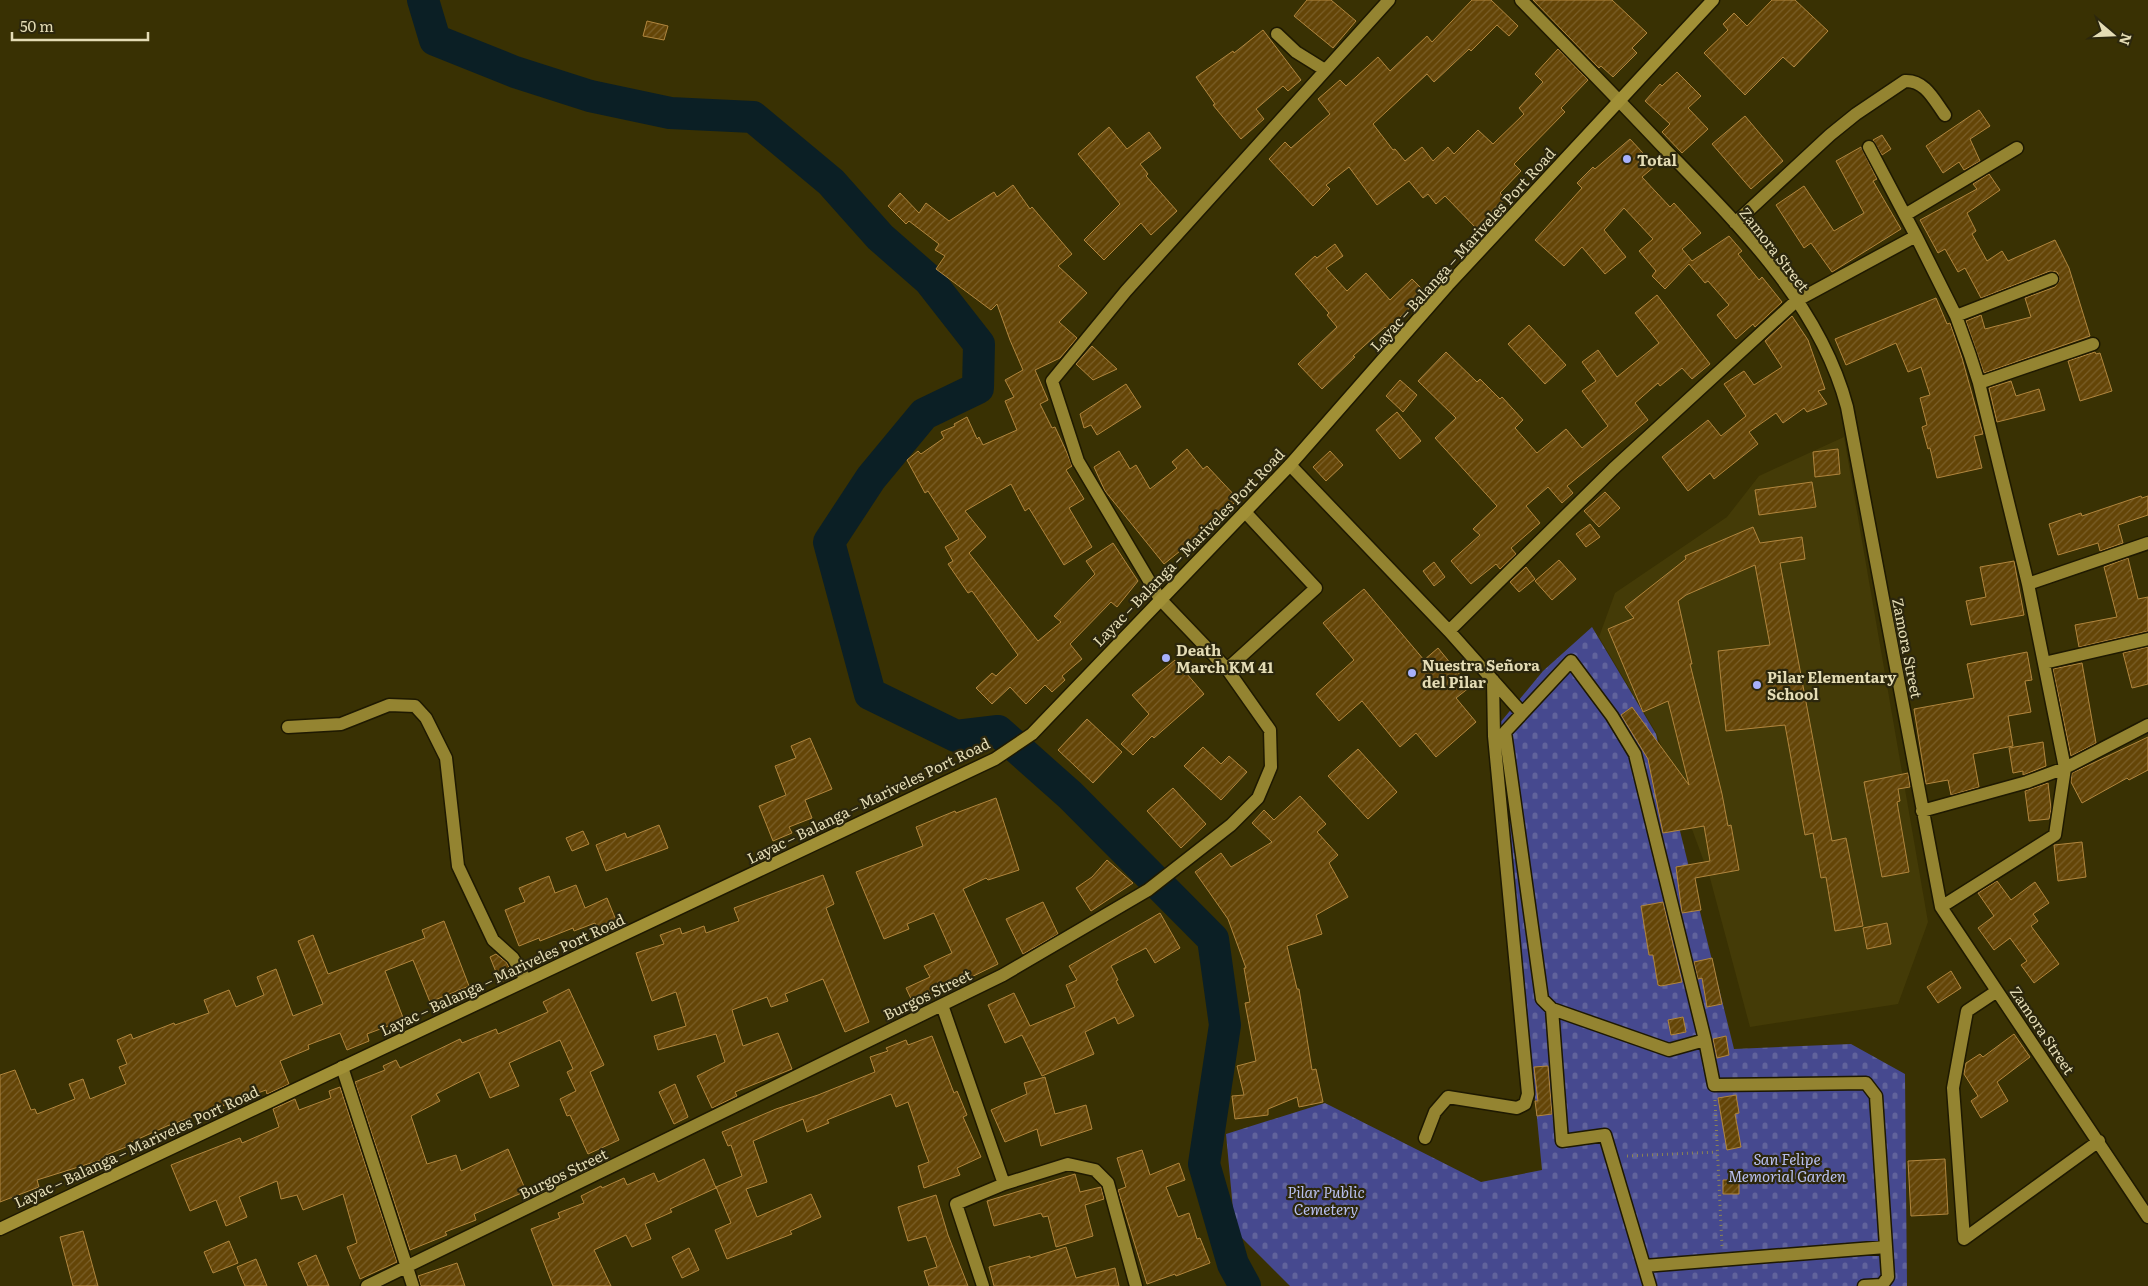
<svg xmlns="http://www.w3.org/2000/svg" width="2148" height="1286" font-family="Literata,serif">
  <defs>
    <pattern id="cemetery-stones" width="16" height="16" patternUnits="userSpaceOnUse" patternTransform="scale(1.25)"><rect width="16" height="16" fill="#46498f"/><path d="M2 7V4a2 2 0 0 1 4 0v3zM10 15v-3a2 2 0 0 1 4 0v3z" fill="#61639c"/></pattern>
    <pattern id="building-hatch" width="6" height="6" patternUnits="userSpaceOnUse" patternTransform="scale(1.25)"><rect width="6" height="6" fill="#644507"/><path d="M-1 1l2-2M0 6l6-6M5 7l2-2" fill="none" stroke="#7a5f29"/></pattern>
  </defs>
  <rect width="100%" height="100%" fill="#393103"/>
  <path fill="#443b07" d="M1844,437l84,485 -30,82 -148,23 -40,-149 -53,-144 -58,-97 16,-44 112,-76 32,-41z"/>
  <path fill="url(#cemetery-stones)" d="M1592,627l64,107 78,315 117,-5 54,30 2,212h-617l-55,-55 -9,-97 99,-31 156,79 61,-12 -43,-446 44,-53z"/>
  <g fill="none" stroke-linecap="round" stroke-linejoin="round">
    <path stroke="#0b1f25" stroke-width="32" d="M423,0l12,40 80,32 75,24 80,17 83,4 78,65 49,55 49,43 50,64 -1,44 -54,26 -53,64 -42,64 41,152 86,42 42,-5 72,64 143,144 12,86 -21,139 29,100 12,22"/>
  </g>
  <path fill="url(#building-hatch)" stroke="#b1863e" d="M1307,0h24l25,21 -23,27 -39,-32z
    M1472,0h19l27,26 -9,10 -12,-11 -26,26 -2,-2 -35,33 -7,-8 -54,50 20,26 2,-1 10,12 17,-14 11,14 15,-14 6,7 24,-24 15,14 31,-30 -5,-6 24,-26 -8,-8 23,-25 30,31 -27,28 4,4 -51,52 7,7 -21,22 5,5 -28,31 -32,-33 -9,8 -8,-10 -5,4 -14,-17 -32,24 -28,-38 -23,18 4,4 -17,17 -44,-47 16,-17 6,6 39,-34 -12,-15 22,-19 6,6 32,-29 12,14 37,-35 5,6z
    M1533,0h79l35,33 -15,15 5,5 -24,24 -12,-11 -2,2z
    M1772,0h23l33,31 -34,36 -11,-10 -38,38 -41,-42 24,-23 -5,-6 11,-11 13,13z
    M647,21l21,5 -4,14 -21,-4z
    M1263,30l38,50 -13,11 -5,-5 -27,23 8,10 -23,20 -28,-34 2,-1 -19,-27 37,-26 1,2z
    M1677,72l24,24 -13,12 20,21 -26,24 -20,-21 8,-8 -25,-23 15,-17 2,2z
    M1979,110l11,16 -20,13 10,22 -16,9 -5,-8 -16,11 -17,-27z
    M1745,116l38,45 -32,28 -39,-45z
    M1109,127l18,22 22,-17 12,16 -21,16 8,10 -2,2 31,35 -26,24 -10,-12 -37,37 -20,-20 36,-36 -42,-50z
    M1882,135l9,14 -9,6 -9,-15z
    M1630,139l25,27 -13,11 28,30 4,-4 27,30 -19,16 10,12 37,-25 13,15 -4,3 21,26 3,-3 20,25 -27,25 -2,-3 -17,15 -19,-24 12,-10 -21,-24 -3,2 -16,-19 -24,25 -13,-13 4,-5 -17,-20 14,-12 -29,-31 -20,22 22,27 -21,17 -23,-27 -18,19 -29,-26 47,-52 -5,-5 16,-16 2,2z
    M1861,147l16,32 -4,2 28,48 -69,43 -21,-29 -7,5 -28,-43 28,-19 30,45 30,-18 -28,-52z
    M1989,174l11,16 -33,23 9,18 -4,3 15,27 15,-10 6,10 47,-21 14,28 21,68 -106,37 -18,-52 15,-6 4,14 46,-12 -6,-19 30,-11 5,-7 -3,-8 -7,-1 -69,27 -16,-30 -7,4 -13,-23 -7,4 -18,-33 57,-31 -4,-5z
    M1013,185l17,24 2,-2 40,47 -14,12 29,27 -28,29 18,16 -17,20 -25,12 13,30 -8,4 12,24 3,-1 12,26 5,13 -6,4 18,29 -15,9 23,39 -28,18 -35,-57 -4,3 -14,-27 -46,27 21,26 -17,16 69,88 23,-19 -7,-6 41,-42 -9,-13 27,-18 25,38 -21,26 -6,-5 -41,42 12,15 -20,17 3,4 -13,12 -7,-7 -19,19 -16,-17 -18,17 -16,-16 16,-15 4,3 22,-21 -46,-64 -4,2 -20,-29 5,-3 -8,-14 14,-8 -31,-48 -3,2 -18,-33 11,-9 3,3 23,-16 -3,-6 14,-6 -1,-2 13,-7 10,22 2,-2 4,8 34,-15 -12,-29 9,-4 -9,-17 18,-10 -13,-30 -13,-36 -6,6 -55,-41 9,-13 -10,-6 4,-6 -30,-23 -3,3 -18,-18 12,-13 19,20 7,-10 23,18 45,-29 3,5z
    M1335,244l8,12 -17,12 21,23 19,-18 24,27 22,-21 14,14 -39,36 -2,-2 -32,29 2,1 -33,32 -24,-25 39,-37 -10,-12 2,-2 -34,-39 20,-18 2,2z
    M1657,295l53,69 -18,15 -10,-11 -22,18 -2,-3 -23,20 13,17 -81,66 6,7 -11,10 -14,-16 -22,19 14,17 -29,25 5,6 -16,15 -4,-5 -25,20 -20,-23 29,-26 -7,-6 24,-23 -62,-68 21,-20 -38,-37 28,-29 31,30 3,-3 20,20 2,-2 21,23 -8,8 22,25 29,-24 16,19 26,-22 -26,-35 14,-10 -14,-19 16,-12 19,27 42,-34 -24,-30z
    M1936,298l11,26 3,-1 12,35 21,76 -9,2 8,32 -45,10 -7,-30 -2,1 -6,-22 5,-2 -7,-27 10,-3 -9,-28 -13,5 -12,-29 -50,22 -11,-26z
    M1792,316l16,24 17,49 -7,2 9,13 -20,8 -3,-4 -21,15 -7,-10 -27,19 9,12 -44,35 -4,-6 -22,18 -26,-34 46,-37 13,16 25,-20 -22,-32 20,-13 10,14 28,-18 -17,-26z
    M1529,325l37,40 -21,19 -37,-40z
    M1092,346l25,23 -24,11 -17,-16z
    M2095,352l1,2 4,-1 12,38 -32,10 -12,-40z
    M1400,380l17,15 -14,17 -17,-16z
    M2011,381l5,15 23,-7 6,21 -48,12 -8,-34z
    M1126,384l15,23 -44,28 -6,-10 -7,3 -4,-14z
    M1397,412l24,29 -21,18 -24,-29z
    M1187,449l16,20 4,-3 31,33 -27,27 -47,38 -59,-73 -11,-24 25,-16 11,18 6,-4 14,24 27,-21 -5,-6z
    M1838,449l2,25 -25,3 -2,-25z
    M1330,451l13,14 -17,16 -13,-14z
    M1812,482l4,25 -57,8 -4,-25z
    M1605,492l15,16 -21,19 -15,-16z
    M2141,496l1,2 6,-2v19l-30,10 5,18 -23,8 -2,-8 -40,12 -9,-31 32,-11 1,3z
    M1590,524l10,13 -14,10 -10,-13z
    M1753,527l7,16 42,-6 3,22 -25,4 52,278 14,-3 17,88 -28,5 -9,-54 -5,1 -8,-45 -8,2 -20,-110 -59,6 -8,-80 52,-6 -15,-80 -69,30 -8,6 14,63h-2l32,130 6,32 3,-1 8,45 -44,8 6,32 -19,3 -6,-46 34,-6 -6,-35 -41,7 -15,-74 -27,-44 11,-8 57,78 -21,-84 -25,11 -35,-83 26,-11 -9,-11 61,-48 -1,-3z
    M2128,558l10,41 10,-2v34l-69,16 -4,-22 42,-8 -13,-50z
    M1559,560l17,19 -24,21 -17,-19z
    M2014,561l10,54 -53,10 -5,-24 20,-4 -6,-30z
    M1434,562l11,15 -11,9 -11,-15z
    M1526,567l9,12 -16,13 -9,-10z
    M1364,589l60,71 14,-12 32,39 -14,11 20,24 -40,35 -20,-24 -16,14 -38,-46 -23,20 -23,-27 38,-34 -31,-37z
    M2148,647v37l-16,4 -9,-35z
    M2027,652l5,28 -7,1 6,31 -23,4 5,30 -40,8 6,33 -28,8 -3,-15 -22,4 -12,-75 60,-11 -7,-34z
    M1175,660l29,34 -50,44 -2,-2 -19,19 -12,-11 28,-30 -17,-19z
    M2082,663l14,80 -25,13 -18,-87z
    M1087,719l35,33 -29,31 -35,-33z
    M2148,737v33l-19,10 -2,-2 -45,25 -11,-21 1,-9z
    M810,738l22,51 -27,11 7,18 -23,9 3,6 -19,8 -14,-35 27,-11 -11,-29 21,-8 -5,-12z
    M2043,742l3,24 -23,9v-4l-10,2 -4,-25z
    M1203,747l18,17 8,-8 18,16 -26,28 -37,-34z
    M1358,749l39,43 -29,27 -40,-43z
    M1908,773l2,14 -12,2 2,12 -3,1 12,70 -27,5 -18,-95z
    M2048,783l3,26 -2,10 -20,2 -4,-30z
    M1173,788l33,36 -25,24 -34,-37z
    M1300,796l26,28 -9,8 21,23 -9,8 19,34 -32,18 6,19 -35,12 10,43h2l13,81 4,-1 7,33 -24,5 -2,-10 -29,12v6l-33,4 -3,-23 12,-1 -7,-29 19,-5 -11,-58 5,-1 -6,-34h2l-18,-49 -33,-47 26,-19 10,14 41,-25 -20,-19 12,-13 10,10z
    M996,798l23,72 -31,10 -2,-2 -23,11 35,75 -43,21 1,2 -42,18 -8,-17 24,-11 -6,-11 28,-13 -18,-40 -27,11 2,5 -25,10 -28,-67 67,-26 -7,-19 39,-16 1,2z
    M659,825l9,23 -62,23 -10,-26 29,-12 2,5z
    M583,831l6,13 -17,7 -6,-13z
    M2082,842l4,35 -28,4 -4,-36z
    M1107,860l26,23 -42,28 -15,-23 16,-11z
    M823,875l11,29 -8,4 43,114 -24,10 -22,-53 -38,15 3,7 -17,6 -4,-10 -35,13 11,36 35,-13 14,36 -57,23 2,4 -25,12 -15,-32 28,-14 -9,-28 -58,16 -4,-14 32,-10 -10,-34 -24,9 -16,-48 28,-9 -4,-9 20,-7 2,6 22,-8 2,7 33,-12 -5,-13z
    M549,876l6,17 21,-8 9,23 22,-10 11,27 -19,8 -4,-10 -21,8 -1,-3 -33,13 -1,-3 -20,8 -14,-36 20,-8 -6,-14z
    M1997,881l14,19 24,-18 14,21 -16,11 5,7 -7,5 28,38 -25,19 -13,-18 6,-4 -17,-23 -16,12 -16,-22 16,-12 -16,-23z
    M1043,902l15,32 -35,20 -17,-35z
    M1663,902l19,80 -21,4 -3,-1 -5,-30h-4l-8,-49z
    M1160,913l20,35 -25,15 -9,-15 -35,18 7,14 -2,1 18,35 -16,8 -3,-7 -30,15 9,22 -52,22 -20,-41 -17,8 -17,-38 26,-12 16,33 45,-19 -9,-22 11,-5 -8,-14z
    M444,921l25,65 -39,16 -17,-42 -28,11 19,49 -37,14 2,7 -22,9 -7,-17 -32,12 1,4 -29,12 9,23 -22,10 -1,-4 -99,36 -42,19 1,2 -20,8 1,3 -70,22 2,7 -39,15v-127l15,-5 16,40 4,-1 2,5 38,-15 -6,-15 14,-5 7,20 36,-15 -7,-17 8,-3 -10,-24 14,-6 2,5 41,-16 1,2 34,-12 -5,-13 25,-10 7,17 28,-12 -7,-18 19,-8 17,47 30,-12 -25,-63 15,-6 15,39 97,-36 -3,-8z
    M1887,923l4,21 -24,5 -4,-21z
    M496,954l11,9 6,14 -13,5 -10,-25z
    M1712,958l10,46 -15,3 -5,-29 -4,1 -4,-17z
    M1951,971l10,17 -23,15 -11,-16z
    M569,989l35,76 -14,7 29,68 -31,14 -18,-39 -3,1 -7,-17 16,-8 -9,-19 6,-3 -13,-29 -51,23 10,23 -29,12 -11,-26 -43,22 4,7 -29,15 16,48 29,-9 5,16 47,-22 18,42 -52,23 2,6 -31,12 2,3 -37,15 -55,-168 30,-12 -2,-4 13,-6 4,8 60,-29 2,4 34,-14 2,5 50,-22 -5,-10z
    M1683,1017l3,15 -15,3 -3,-15z
    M2014,1034l16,23 -33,25 11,19 -27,17 -10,-17 7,-5 -14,-22 2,-11 14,-9 3,3z
    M932,1036l22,57 3,-2 10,24 -4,2 18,40 -24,11 3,7 -36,13 -6,-22 11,-4 -6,-16 -15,-44 -12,5 -5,-13 -64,26 2,3 -22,9 -4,-13 -50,22 14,41 -21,7 11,28 54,-23 10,23 -31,14 2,3 -65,25 -12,-29 16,-7 -15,-36 26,-11 -11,-31 -3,1 -6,-14 54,-23 42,-14 57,-23 -5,-15 18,-6 -2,-3 20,-8 2,5z
    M1726,1036l3,19 -12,3 -4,-19z
    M1548,1066l4,48 -15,2 -2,-15h3l-4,-34z
    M1045,1077l10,37 31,-9 6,24 -51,17 -4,-17 -32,13 -14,-32 36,-16 -3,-11z
    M675,1084l13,33 -14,7 -15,-32z
    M340,1087l57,175 -37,17 -13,-32 10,-4 -14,-49 -40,16 -6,-15 -16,4 -4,-18 -38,16 8,20 -21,9 -10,-26 -26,11 -19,-46 69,-27 2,5 37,-16 -6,-18 22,-10 4,11 32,-12 -2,-7z
    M1736,1095l3,18 -4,1 6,33 -14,3 -9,-52z
    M1142,1150l8,25 29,-12 6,17 -19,7 12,30 11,-4 8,26 3,-1 10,25 -34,13 -1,-2 -28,10 -29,-94 8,-3 -9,-29z
    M704,1159l12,29 -46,21 2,3 -27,12 6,15 -19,8 -6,-12 -32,15 17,36h-58l-22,-57 29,-11 -2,-5 26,-10 -3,-7 20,-10 1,2 22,-10 3,7 27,-12 4,9z
    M1945,1159l3,55 -37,2 -3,-55z
    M1075,1174l5,18 21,-5 3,12 -19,6 8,31 -37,11 -8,-31 -5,1 -2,-4 -47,13 -7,-25z
    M1723,1180h16v14h-16z
    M936,1195l12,40 20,51h-39l-5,-15 13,-4 -11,-31 -18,5 -10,-34z
    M83,1231l15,55h-25l-13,-49z
    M229,1241l9,22 -25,10 -9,-21z
    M1066,1247l10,31 39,-10 4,18h-125l-5,-19 41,-11v2z
    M689,1248l10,22 -17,8 -10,-21z
    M316,1255l13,31h-21l-10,-23z
    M256,1259l11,27h-22l-8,-19z
    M457,1263l8,23h-44l-3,-10z"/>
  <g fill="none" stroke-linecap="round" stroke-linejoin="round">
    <g stroke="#1e1901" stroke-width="15">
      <path id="minor" d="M1521,0c49,50 97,99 145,150 72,74 154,154 181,257l94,500 207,310
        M1277,34l19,18 29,18
        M1905,215l112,-67
        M1735,223l95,-88 26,-21 49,-33c20,-1 29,19 40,34
        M1916,236l40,80 14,39 9,28 49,201 37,184 -10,67 -114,72
        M1956,316l96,-37
        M1979,383l114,-39
        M1290,465l159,166 73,82
        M2028,584l120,-41
        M1449,631l164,-162 183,-168 120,-65 -47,-89
        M2044,663l104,-24
        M1227,669l89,-81 -71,-76
        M288,727l53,-3 48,-19 26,1 11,12 20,40 12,108 35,74 20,18 13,22
        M1922,811l105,-29 38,-14 83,-43
        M1997,991l-30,20 -14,77 11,151 135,-98
        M942,1005l62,179
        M1552,1009l10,132 43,-6 45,151
        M1705,1040l-36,10 -117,-41 -10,-10 -37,-267 66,-71 41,55 23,38 70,286 9,45 152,-2 10,13 12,181 -6,8 -18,1
        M342,1067l71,219
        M1425,1138l10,-26 13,-15 69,11 8,-4 3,-10 -34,-358 -1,-56
        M1644,1266l242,-19
        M367,1286l636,-311 145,-85 83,-65 27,-27 13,-31 -1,-37 -43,-61 -67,-70 -82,-138 -26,-80 74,-90 263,-291
        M983,1286l-27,-82 48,-20 64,-20 27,6 13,13 28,103"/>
    </g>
    <g stroke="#1e1901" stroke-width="15">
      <path id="major" d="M0,1229l995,-470 37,-25 258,-269 158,-180 265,-285"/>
    </g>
    <path stroke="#8a8257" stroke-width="3" stroke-dasharray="1 4" stroke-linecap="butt" d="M1715,1100l7,146
      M1627,1156l90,-4"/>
    <use href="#minor" stroke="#948431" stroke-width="12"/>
    <use href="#major" stroke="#a19036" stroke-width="12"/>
  </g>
  <g fill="#a7b1fc" stroke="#2c270d" stroke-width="2">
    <circle cx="1627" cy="159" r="5"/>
    <circle cx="1166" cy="658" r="5"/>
    <circle cx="1412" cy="673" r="5"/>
    <circle cx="1757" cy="685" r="5"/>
  </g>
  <g text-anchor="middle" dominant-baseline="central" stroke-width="4.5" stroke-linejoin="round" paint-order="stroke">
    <g font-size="15" font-weight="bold" fill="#e4dcb5" stroke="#2c270d" text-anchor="start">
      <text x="1637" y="159">Total</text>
      <text x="1176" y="649">Death<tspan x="1176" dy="17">March KM 41</tspan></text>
      <text x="1422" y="664">Nuestra Señora<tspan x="1422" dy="17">del Pilar</tspan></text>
      <text x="1767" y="676">Pilar Elementary<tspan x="1767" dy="17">School</tspan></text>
    </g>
    <g font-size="15" fill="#e4dcb5" stroke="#2c270d">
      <text transform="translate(1462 249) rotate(-48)">Layac – Balanga – Mariveles Port Road</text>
      <text transform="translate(1775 249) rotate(52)">Zamora Street</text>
      <text transform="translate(1188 547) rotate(-46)">Layac – Balanga – Mariveles Port Road</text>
      <text transform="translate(1908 648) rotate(79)">Zamora Street</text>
      <text transform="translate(868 800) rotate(-26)">Layac – Balanga – Mariveles Port Road</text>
      <text transform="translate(502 974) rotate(-25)">Layac – Balanga – Mariveles Port Road</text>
      <text transform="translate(927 994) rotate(-26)">Burgos Street</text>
      <text transform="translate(2043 1030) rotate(56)">Zamora Street</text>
      <text transform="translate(136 1146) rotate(-25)">Layac – Balanga – Mariveles Port Road</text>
      <text transform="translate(563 1173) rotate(-26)">Burgos Street</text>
    </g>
    <g font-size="15" font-style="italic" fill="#b9c0f0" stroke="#2c270d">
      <text x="1787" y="1158">San Felipe<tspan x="1787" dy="17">Memorial Garden</tspan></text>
      <text x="1326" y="1191">Pilar Public<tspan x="1326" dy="17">Cemetery</tspan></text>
    </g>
  </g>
  <g transform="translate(2113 35) rotate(109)" stroke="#2c270d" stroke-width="4" paint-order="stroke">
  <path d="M0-4L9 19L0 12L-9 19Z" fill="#e4dcb5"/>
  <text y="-8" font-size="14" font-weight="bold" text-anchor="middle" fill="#e4dcb5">N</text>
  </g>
  <path d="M12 32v8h136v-8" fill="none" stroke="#e4dcb5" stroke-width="2.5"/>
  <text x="20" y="32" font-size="15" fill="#e4dcb5" stroke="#2c270d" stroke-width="4" paint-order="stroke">50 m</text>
</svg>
